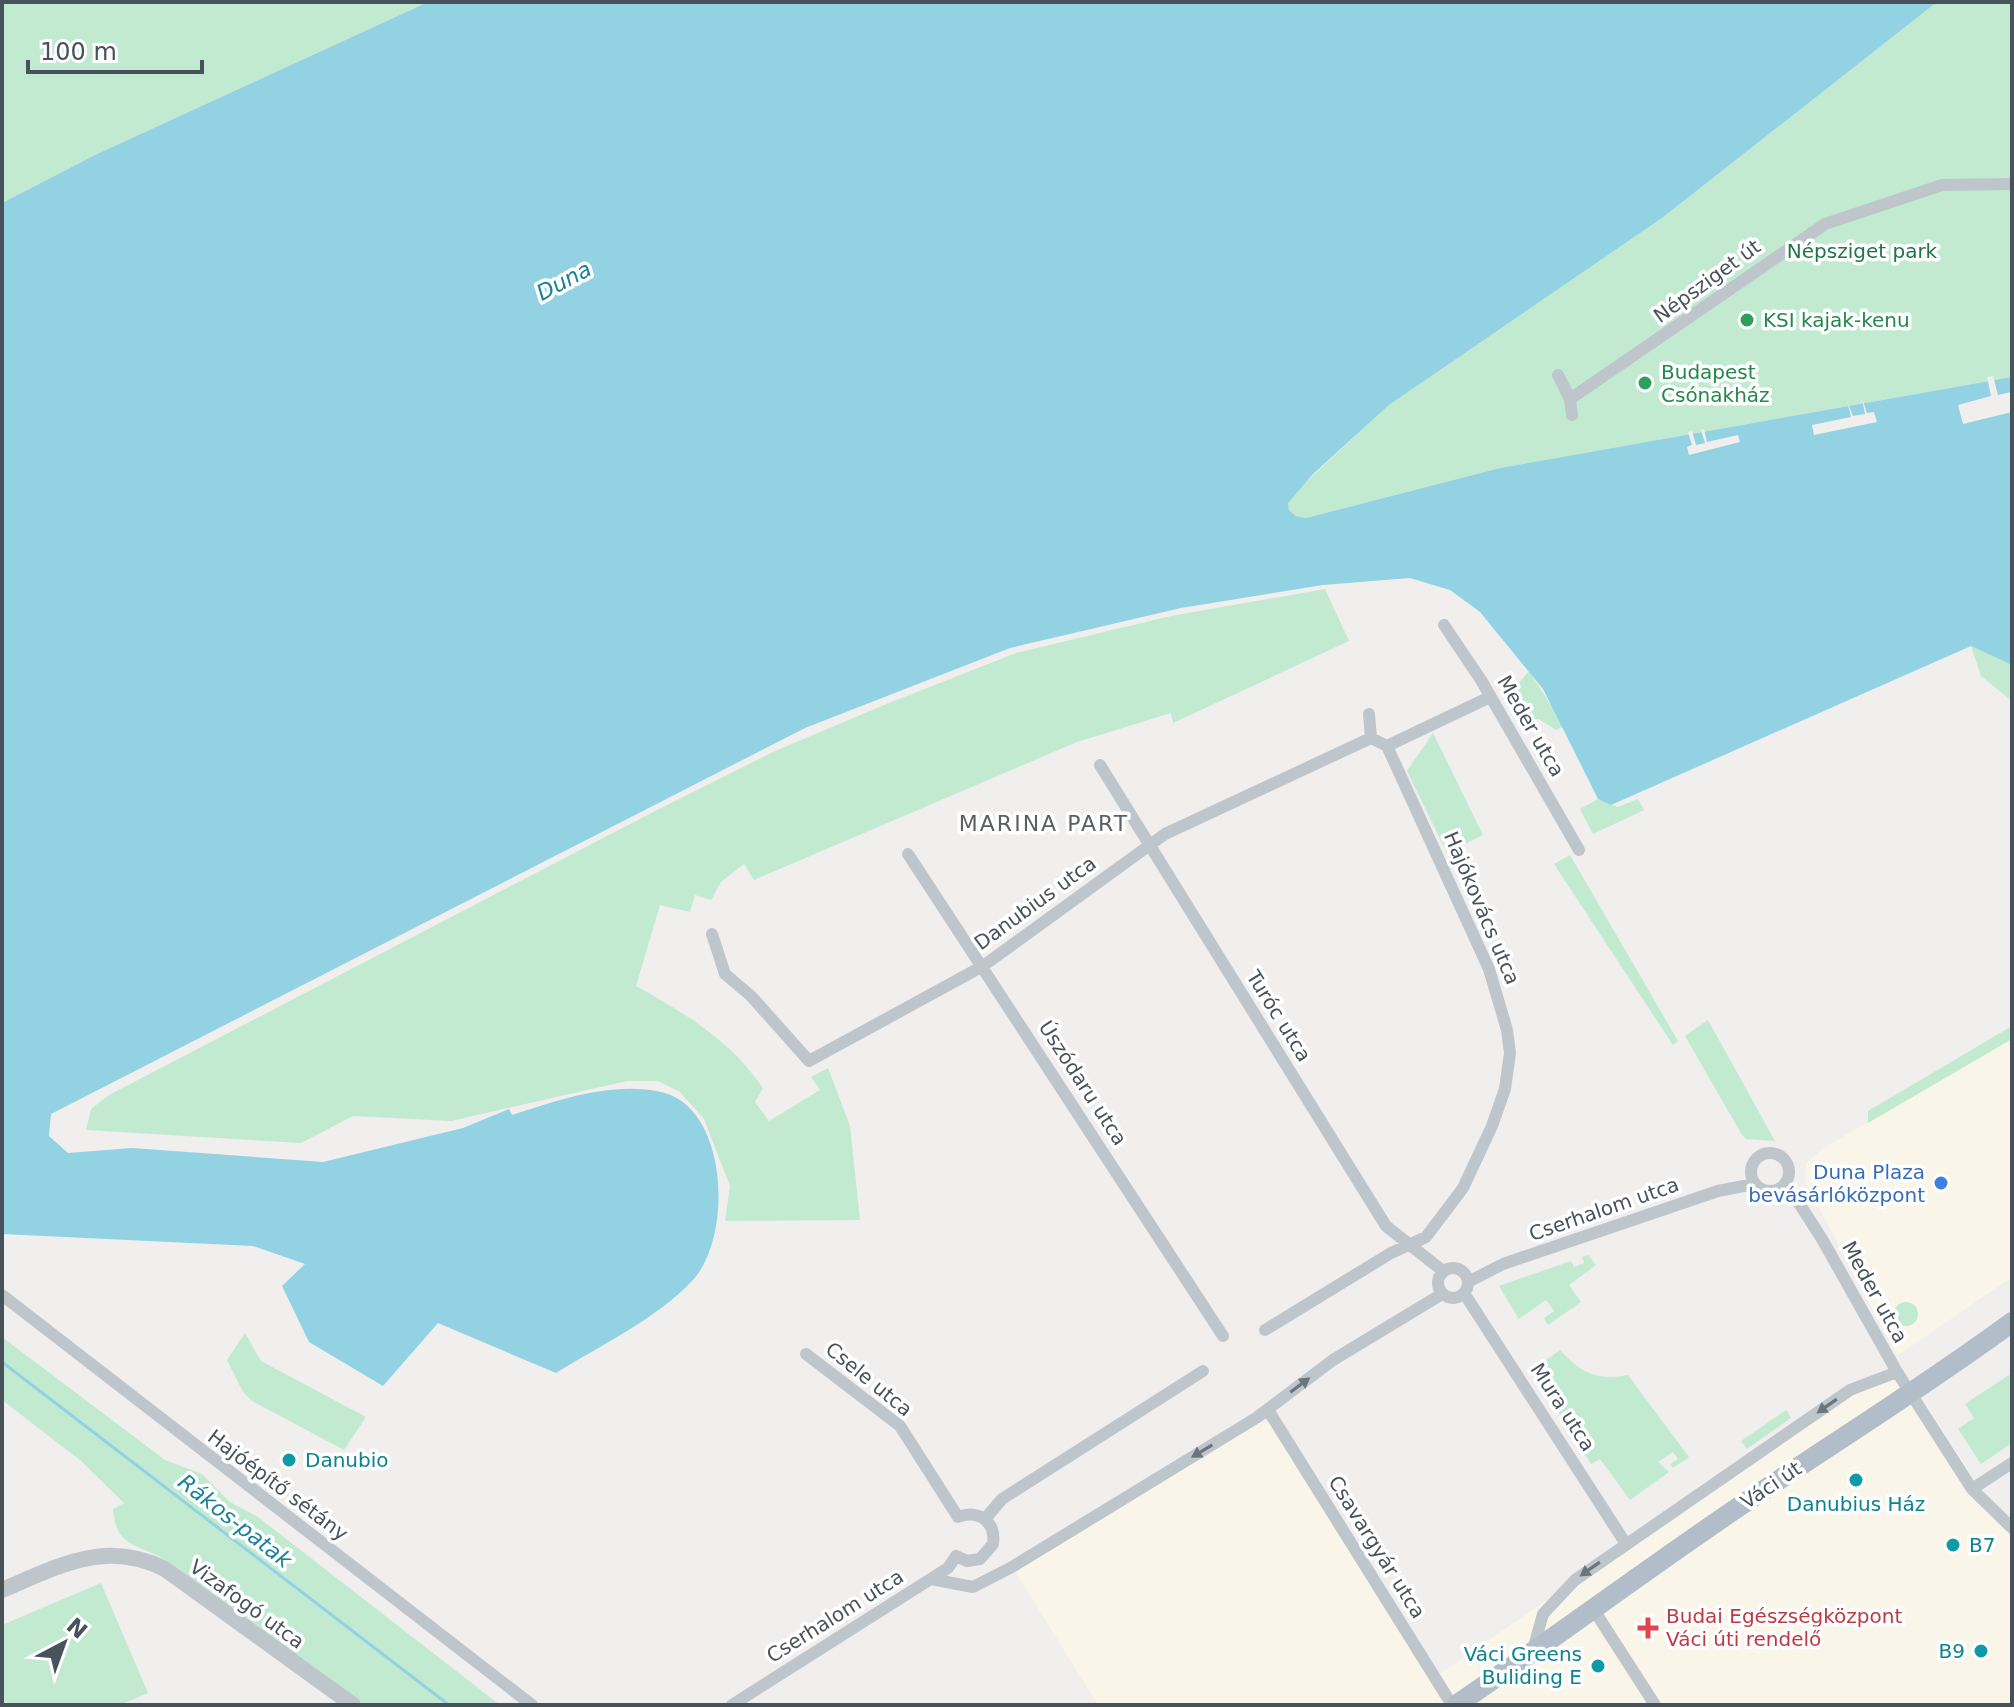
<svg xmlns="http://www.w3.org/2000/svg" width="2014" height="1707" font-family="'DejaVu Sans',sans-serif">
  <rect width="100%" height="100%" fill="#f1eeee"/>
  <path fill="#faf5e9" d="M2012,1039v238l-115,79 -92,-175 1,-18 19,-16z
    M1881,1370l44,33 87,135v167h-914l-83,-134 243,-148 11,-1 162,258z"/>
  <path fill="#c1ead1" d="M2,2h426l-333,153 -93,48z
    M1937,2h75v375l-512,91 -194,50 -10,-2 -7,-6 -1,-7 7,-11 94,-87 273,-187z
    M1325,589l24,52 -176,82 -2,-10 -94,29 -323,138 -10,-16 -23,18 -10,18 -16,-5 -5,17 -30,-7 -24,81c50,28 94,54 127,102l-8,14 14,19 51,-31 -9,-13 17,-9 22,58 10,94 -135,1 5,-35 -26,-67 -24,-27 -22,-11h-31l-176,40 -98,-5 -52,27 -215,-13 5,-21 18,-14 548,-285 118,-59 114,-48 127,-50 155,-37z
    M1971,646l41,19v36l-31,-25z
    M1529,671l35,55 -8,4 -17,-11 -18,1 -16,-21z
    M1433,733l50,102 -36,18 -40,-82z
    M1598,799l20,8 20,-8 6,11 -51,24 -13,-25z
    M1570,855l108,186 -5,4 -119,-181z
    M1708,1020l67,121 -29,-2 -4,-4 -57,-99z
    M2012,1026v13l-144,84v-12z
    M1588,1255l8,10 -27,20 12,17 -33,23 -4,-7 10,-7 -8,-11 -27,19 -20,-33 72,-25 3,6 10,-4 -2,-6z
    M1894 1314a12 12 0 1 1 24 0a12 12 0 1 1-24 0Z
    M245,1333l16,28 105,56 -22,33 -92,-49 -9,-9 -16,-32z
    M2,1337l163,123 37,14 28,28 28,15 242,188h-136l-195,-143c-29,-19 -53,-12 -56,-53l11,-6 -44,-43 -78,-60z
    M1560,1350c21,23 37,31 68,25l61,82 -16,11 -3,-4 8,-5 -5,-7 -15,10 11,10 -39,28 -30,-41 -9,5 -59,-94z
    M2012,1373v70l-31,21 -23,-35 16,-11 -9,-14z
    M1786,1410l5,8 -44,31 -6,-8z
    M101,1583l47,110 -28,12h-118v-80z"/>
  <path fill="#93d2e2" d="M428,2h1509l-275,216 -273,187 -77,70 -24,28 1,7 7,6 10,2 194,-50 512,-91v288l-41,-19 -360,159 -13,-6 -55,-110 -63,-77 -30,-22 -40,-12 -87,7 -142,23 -171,40 -205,80 -754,386 -2,22 19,17 64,-5 191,14 140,-34 46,-19 3,6c46,-15 100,-34 149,-23 67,14 73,145 31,189 -36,38 -91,64 -136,92l-118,-50 -55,63 -74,-44 -27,-56 23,-22 -52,-18 -251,-12v-1031l93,-48z"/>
  <path fill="#f1eeee" d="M1993,376l5,19 14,-3v20l-49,12 -5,-19 33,-9 -4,-19z
    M1862,398l5,15 7,-1 3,10 -63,13 -2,-10 39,-8 -4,-16 6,15 12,-2z
    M1704,429l3,13 31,-7 2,7 -51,13 -2,-8 5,-2 -4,-13 4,-1 4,14 9,-2 -4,-13z"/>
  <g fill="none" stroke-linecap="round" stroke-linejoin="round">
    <path stroke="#93d2e2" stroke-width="3" d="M2,1362l447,343"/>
    <path stroke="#bec6cc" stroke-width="12" d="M1558,375l12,24 255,-175 117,-39 70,-1
      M1570,399l2,16
      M1444,625l37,55 98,170
      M1387,746l103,-49
      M1100,765l286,461 57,45
      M908,854l315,482
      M712,934l13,40 26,22 58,65 174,-95 182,-132 206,-96
      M1751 1172a19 19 0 1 1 38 0a19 19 0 1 1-38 0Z
      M1786,1183l36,56 75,133 75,117 40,39
      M1438 1283a15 15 0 1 1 30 0a15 15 0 1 1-30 0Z
      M1468,1282l35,-18 215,-73 36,-7
      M1464,1293l162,251
      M2,1295l530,410
      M1265,1330l126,-77 35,-16 37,-49 29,-62 13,-37 5,-36 -3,-23 -18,-61 -102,-223 -16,-8 -2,-24
      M1268,1410l184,295
      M1972,1489l40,-26
      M985,1519l17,-20 201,-128
      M931,1579l42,8 39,-20 244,-149 77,-58 109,-66
      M1592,1607l63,98
      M1533,1650l10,-36 32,-34 275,-190 47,-18
      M732,1705l216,-137 8,-12 11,5 13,-2 13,-15c3,-22 -14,-35 -35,-27l-58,-91 -94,-72"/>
    <path stroke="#bec6cc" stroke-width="16" d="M2,1590c57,-24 103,-51 163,-21l188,136"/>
    <path stroke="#b1beca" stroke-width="20" d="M1456,1705c96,-65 188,-134 284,-199 91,-62 184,-119 272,-184"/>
  </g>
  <defs><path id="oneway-solid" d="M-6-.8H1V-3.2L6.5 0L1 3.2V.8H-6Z" transform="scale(2)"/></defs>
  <g fill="#6b757c">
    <use href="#oneway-solid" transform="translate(1300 1385) rotate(-37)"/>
    <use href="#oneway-solid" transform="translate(1827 1406) rotate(145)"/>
    <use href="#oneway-solid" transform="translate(1202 1451) rotate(149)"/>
    <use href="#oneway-solid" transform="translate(1590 1569) rotate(145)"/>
  </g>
  <g fill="#2e9e5b" stroke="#fff" stroke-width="3">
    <circle cx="1747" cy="320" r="8"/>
    <circle cx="1645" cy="383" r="8"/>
  </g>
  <circle fill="#3f7fe0" stroke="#fff" stroke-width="3" cx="1941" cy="1183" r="8"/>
  <g fill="#0f9aa8" stroke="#fff" stroke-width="3">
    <circle cx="289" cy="1460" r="8"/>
    <circle cx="1856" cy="1480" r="8"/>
    <circle cx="1953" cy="1545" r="8"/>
    <circle cx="1981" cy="1651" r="8"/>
    <circle cx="1598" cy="1666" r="8"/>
  </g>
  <path fill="#e0444e" stroke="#fff" stroke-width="3" d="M1644 1616h8v8h8v8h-8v8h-8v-8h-8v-8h8z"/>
  <g text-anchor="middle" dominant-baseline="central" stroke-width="7" stroke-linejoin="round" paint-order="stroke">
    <g font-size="20" fill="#21734a" stroke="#fff">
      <text x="1862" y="251">Népsziget park</text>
    </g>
    <g font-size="20" fill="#48525a" stroke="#fff">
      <text transform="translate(1707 281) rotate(-36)">Népsziget út</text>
      <text transform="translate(1531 726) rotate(60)">Meder utca</text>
      <text transform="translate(1035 903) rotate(-36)">Danubius utca</text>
      <text transform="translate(1482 908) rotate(67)">Hajókovács utca</text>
      <text transform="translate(1279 1016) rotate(58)">Turóc utca</text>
      <text transform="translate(1083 1083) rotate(57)">Úszódaru utca</text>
      <text transform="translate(1604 1209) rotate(-19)">Cserhalom utca</text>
      <text transform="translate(1875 1292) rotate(61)">Meder utca</text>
      <text transform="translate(869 1379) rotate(39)">Csele utca</text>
      <text transform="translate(1563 1407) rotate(57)">Mura utca</text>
      <text transform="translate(278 1485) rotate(37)">Hajóépítő sétány</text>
      <text transform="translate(1771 1485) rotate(-34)">Váci út</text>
      <text transform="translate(1377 1547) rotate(58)">Csavargyár utca</text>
      <text transform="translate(247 1604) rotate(36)">Vizafogó utca</text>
      <text transform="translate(835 1616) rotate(-32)">Cserhalom utca</text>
    </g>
    <g font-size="20" fill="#27864d" stroke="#fff" text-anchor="start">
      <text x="1763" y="320">KSI kajak-kenu</text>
      <text x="1661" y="372">Budapest<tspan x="1661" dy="23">Csónakház</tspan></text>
    </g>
    <g font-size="20" fill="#366cbe" stroke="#fff" text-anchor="end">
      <text x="1925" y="1172">Duna Plaza<tspan x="1925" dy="23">bevásárlóközpont</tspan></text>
    </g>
    <g font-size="20" fill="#0d838f" stroke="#fff" text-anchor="start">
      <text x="305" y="1460">Danubio</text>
      <text x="1856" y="1504" text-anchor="middle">Danubius Ház</text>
      <text x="1969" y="1545">B7</text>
      <text x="1965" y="1651" text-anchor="end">B9</text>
      <text x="1582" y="1654" text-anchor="end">Váci Greens<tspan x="1582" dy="23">Buliding E</tspan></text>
    </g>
    <g font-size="20" fill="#be3a42" stroke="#fff" text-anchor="start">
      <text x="1666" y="1616">Budai Egészségközpont<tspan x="1666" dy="23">Váci úti rendelő</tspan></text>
    </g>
    <g font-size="22" font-style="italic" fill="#1b809a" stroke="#fff">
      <text transform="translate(564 281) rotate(-28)">Duna</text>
      <text transform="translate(235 1521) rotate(38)">Rákos-patak</text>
    </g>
    <g font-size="22" letter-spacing="2" fill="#5c5f62" stroke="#fff">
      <text x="1044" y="823">MARINA PART</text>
    </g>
  </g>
  <rect width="2014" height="1707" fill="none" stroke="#48525a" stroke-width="8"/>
  <g transform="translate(64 1643) rotate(41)" stroke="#ffffff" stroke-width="6" paint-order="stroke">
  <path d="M0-6L14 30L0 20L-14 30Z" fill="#48525a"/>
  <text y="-12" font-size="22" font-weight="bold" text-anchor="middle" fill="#48525a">N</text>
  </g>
  <path d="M28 60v12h174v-12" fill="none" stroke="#48525a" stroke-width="4"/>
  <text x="40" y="60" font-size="24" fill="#48525a" stroke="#ffffff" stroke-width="6" paint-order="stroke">100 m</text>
</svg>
